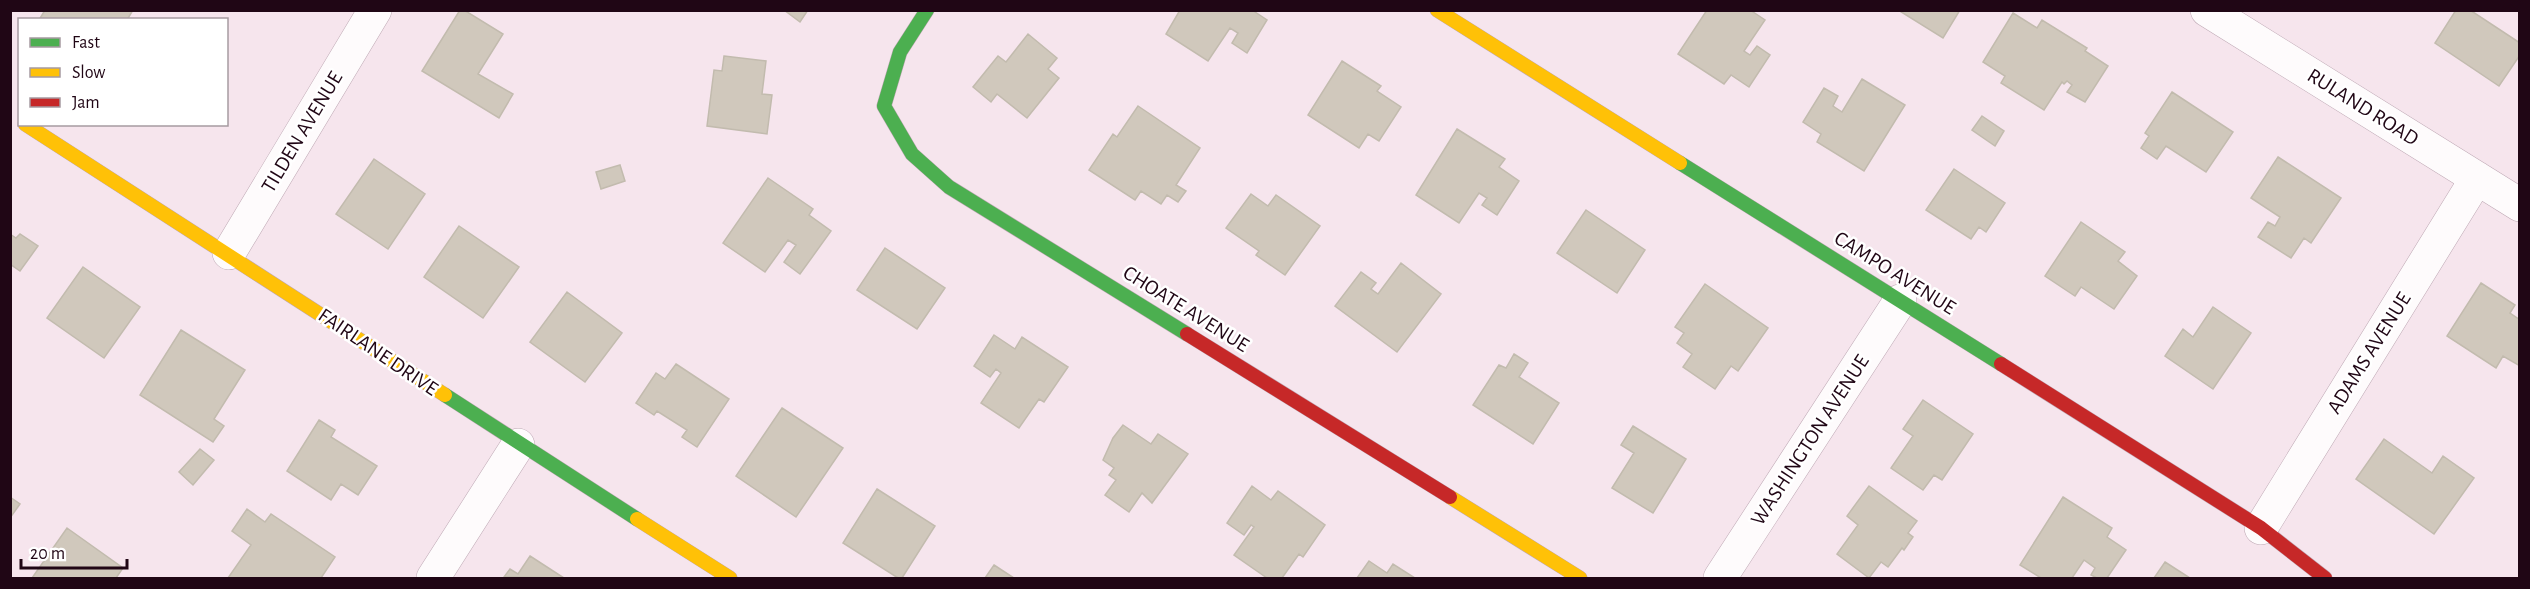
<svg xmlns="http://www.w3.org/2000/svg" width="2530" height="589" font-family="'Alegreya Sans',sans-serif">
  <rect width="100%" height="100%" fill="#f6e5ed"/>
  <path fill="#d0c8bc" stroke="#c2bbae" stroke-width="1.5" d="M45,10h88l-6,10h-88z
    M460,10h4l39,24 -25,40 35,20 -14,24 -77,-47z
    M784,10h24l-8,12z
    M1180,10h72l15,10 -20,33 -15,-10 6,-10 -8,-5 -22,33 -42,-27z
    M1707,10h43l15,10 -21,31 6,4 7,-9 13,9 -21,32 -18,-12 -7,9 -46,-30z
    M1898,10h62l-17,28z
    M2456,10h14l50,33v12l-21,31 -64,-43z
    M2013,13l24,15 5,-8 45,28 -2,3 23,15 -23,36 -18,-10 5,-7 -5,-4 -3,3 -2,-2 -18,28 -43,-27 4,-7 -22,-14z
    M1028,34l29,24 -9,11 11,9 -32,40 -30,-24 -6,8 -18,-15 25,-31 8,6z
    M724,56l42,5 -4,33 10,1 -5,39 -60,-8 7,-56 8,1z
    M1342,61l39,25 -4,5 24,16 -22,34 -11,-7 -9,14 -51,-33z
    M1862,79l43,26 -41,66 -47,-29 4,-8 -18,-12 21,-34 14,8 -5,10 9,6z
    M2172,92l61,40 -27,40 -40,-26 -9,13 -16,-11 8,-12 -4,-3z
    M1138,106l62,42 -24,37 10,6 -8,11 -11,-7 -6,9 -20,-13 -6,9 -46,-30 24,-36 4,3z
    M1982,116l22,15 -9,15 -23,-16z
    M1457,129l48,30 -6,8 20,14 -22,34 -15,-10 5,-7 -8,-5 -20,30 -43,-28z
    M2278,157l63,41 -30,45 -7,-5 -13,20 -33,-21 10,-15 7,4 5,-9 -29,-19z
    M374,159l51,35 -37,55 -52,-35z
    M620,165l5,16 -24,8 -5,-17z
    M1954,169l51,34 -19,29 -7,-5 -8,12 -45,-29z
    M768,178l45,31 -4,6 22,16 -31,43 -16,-12 12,-17 -8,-5 -23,32 -42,-29z
    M1251,194l17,12 8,-11 44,31 -35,49 -29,-20 3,-4 -33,-23z
    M1586,210l59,40 -28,43 -60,-40z
    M2081,222l44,30 -7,9 19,15 -23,33 -33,-22 -6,9 -30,-20z
    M459,226l60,41 -36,51 -59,-41z
    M10,234l6,4 4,-4 18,12 -18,25 -10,-7z
    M885,248l60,40 -28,41 -60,-39z
    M1401,263l40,31 -44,58 -62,-46 26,-34 15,11 -5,6 7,5z
    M83,267l57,40 -36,51 -57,-40z
    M2481,283l34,22 -5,8 10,7v46l-17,-10 -7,12 -49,-32z
    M1705,284l63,44 -30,43 -7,-5 -16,23 -32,-22 9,-13 -15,-11 7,-10 -9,-6z
    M567,292l55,41 -37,49 -55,-40z
    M2213,307l38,26 -38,56 -48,-33 18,-27 10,8z
    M181,330l64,40 -31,49 10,7 -11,16 -73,-47z
    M994,335l21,14 7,-12 46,30 -24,35 -5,-3 -20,29 -38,-25 20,-30 -5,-4 -6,8 -16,-11z
    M1514,354l14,9 -9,14 40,26 -26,41 -60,-39 26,-40 7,3z
    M676,364l53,35 -32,48 -15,-10 5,-7 -30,-19 -3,4 -18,-12 20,-30 9,6z
    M1923,400l50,34 -31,46 -8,-5 -11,15 -32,-22 22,-32 -10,-7z
    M782,408l61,40 -47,69 -60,-41z
    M319,420l16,10 -4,7 46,29 -19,29 -17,-11 -10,16 -44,-29z
    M1123,425l28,19 7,-10 30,20 -36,49 -10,-10 -13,19 -24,-17 11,-15 -7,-5 5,-7 -11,-8 10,-22z
    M1633,426l53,33 -33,54 -41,-25 22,-35 -13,-8z
    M2384,439l48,34 11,-17 31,22 -40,56 -78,-55z
    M200,449l14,11 -21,25 -14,-13z
    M1252,486l19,14 7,-9 47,34 -22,32 -4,-3 -17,24h-15l-33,-23 20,-28 -3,-2 -7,10 -17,-12z
    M1869,486l48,35 -9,12 5,4 -9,13 -2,-2 -14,19 -7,-5 -12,16 -32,-24 21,-29 -11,-9z
    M877,489l58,37 -33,52h-4l-55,-35z
    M10,497l10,7 -10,14z
    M2063,497l49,31 -5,9 19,13 -19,28h-10l-6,-3 4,-7 -11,-8 -12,18h-31l-21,-13z
    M247,509l18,13 6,-8 64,43 -14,21h-93l23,-33 -19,-14z
    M67,528l56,40 -7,10h-84z
    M530,556l34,22 -60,-1 6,-8 8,5z
    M1369,561l18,12 6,-9 22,14h-58z
    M2165,562l25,16h-36z
    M994,565l20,13h-29z"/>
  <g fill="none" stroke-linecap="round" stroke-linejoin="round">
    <g stroke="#bea8b4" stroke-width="34">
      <path id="street" d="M2207,10l313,195
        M229,253l146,-243
        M2261,528l216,-350
        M433,578l85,-133
        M1720,578l180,-277"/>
    </g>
    <g stroke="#bea8b4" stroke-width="15">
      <path id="fast" d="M927,10l-27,42 -16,54 28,48 37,33 238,147
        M1680,163l321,201
        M445,395l192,124"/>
    </g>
    <g stroke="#bea8b4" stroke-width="15">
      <path id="slow" d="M1437,10l243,153
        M25,124l420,271
        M1450,497l130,81
        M637,519l93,59"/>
    </g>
    <g stroke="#bea8b4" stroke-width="15">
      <path id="jam" d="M1187,334l263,163
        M2001,364l260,164 64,50"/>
    </g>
    <use href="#street" stroke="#fefbfc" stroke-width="33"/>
    <use href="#fast" stroke="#4caf50" stroke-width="14"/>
    <use href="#slow" stroke="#ffc107" stroke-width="14"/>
    <use href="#jam" stroke="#c62828" stroke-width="14"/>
  </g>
  <g text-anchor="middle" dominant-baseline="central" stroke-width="5" stroke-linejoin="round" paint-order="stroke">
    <g font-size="21" fill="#200615" stroke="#fff">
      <text transform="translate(2363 107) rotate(32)">RULAND ROAD</text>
      <text transform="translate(302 132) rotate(-59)">TILDEN AVENUE</text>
      <text transform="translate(1895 273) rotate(32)">CAMPO AVENUE</text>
      <text transform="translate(1186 309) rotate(32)">CHOATE AVENUE</text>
      <text transform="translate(378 352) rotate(34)">FAIRLANE DRIVE</text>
      <text transform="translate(2369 353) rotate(-58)">ADAMS AVENUE</text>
      <text transform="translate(1810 440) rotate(-57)">WASHINGTON AVENUE</text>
    </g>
  </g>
  <rect width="2530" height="589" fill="none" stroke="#200615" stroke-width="24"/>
  <rect x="18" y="18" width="210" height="108" fill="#ffffff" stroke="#a69ba1" stroke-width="1.5"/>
  <rect x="30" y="38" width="30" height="9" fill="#4caf50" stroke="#a69ba1" stroke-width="1.5"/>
  <text x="72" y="48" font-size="18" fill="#200615">Fast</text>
  <rect x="30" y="68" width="30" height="9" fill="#ffc107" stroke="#a69ba1" stroke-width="1.5"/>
  <text x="72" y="78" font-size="18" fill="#200615">Slow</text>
  <rect x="30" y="98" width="30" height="9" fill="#c62828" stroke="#a69ba1" stroke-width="1.5"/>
  <text x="72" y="108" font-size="18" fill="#200615">Jam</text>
  <path d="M21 559v9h106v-9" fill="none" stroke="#200615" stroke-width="3"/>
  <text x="30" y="559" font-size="18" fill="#200615" stroke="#ffffff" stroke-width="4.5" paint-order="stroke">20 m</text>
</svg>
